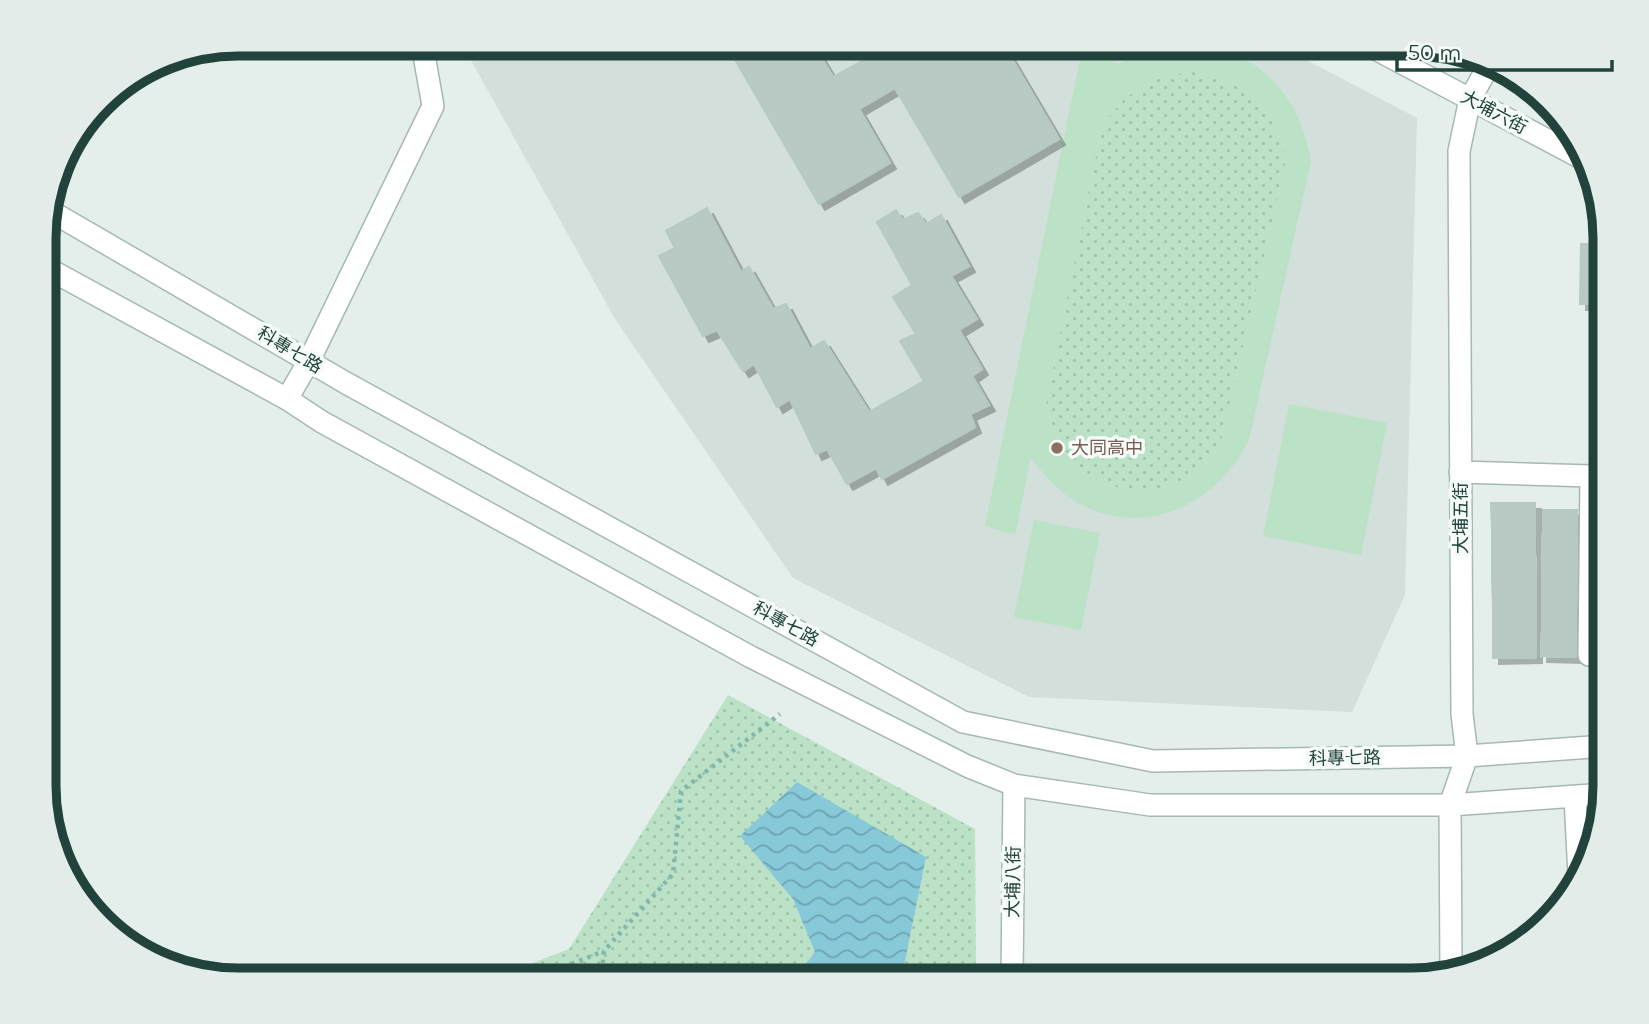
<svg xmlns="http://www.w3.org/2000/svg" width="1649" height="1024" font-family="Montserrat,'Noto Sans TC',sans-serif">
  <defs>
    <pattern id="grass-dots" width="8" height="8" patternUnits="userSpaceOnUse" patternTransform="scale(1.75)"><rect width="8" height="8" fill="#bbe2c7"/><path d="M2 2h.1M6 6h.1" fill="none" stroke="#a0c3ac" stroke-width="1.8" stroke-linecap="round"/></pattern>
    <pattern id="water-waves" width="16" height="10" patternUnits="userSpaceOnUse" patternTransform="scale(1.75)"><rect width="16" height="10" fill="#87c8d9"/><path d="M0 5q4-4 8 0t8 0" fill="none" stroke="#6ea4b1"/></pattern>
    <filter id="shadow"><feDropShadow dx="6" dy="6" stdDeviation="0" flood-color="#0004"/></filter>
  </defs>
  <rect width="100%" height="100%" fill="#e4efeb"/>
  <path fill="#d2dfda" d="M462,44h814l141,74 -12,477 -53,117 -323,-15 -236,-119 -178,-259z"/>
  <path fill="url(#grass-dots)" d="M1193,72c51,7 85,38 93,90l-67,287c-58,72 -156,45 -173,-45l55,-274c21,-37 49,-55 92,-58z
    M728,695l247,134 1,151h-487l80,-31z"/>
  <path fill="#bbe2c7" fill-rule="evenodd" d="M1083,44h36l-3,21c89,-49 179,-4 195,96l-62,279c-33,66 -108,102 -176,60 -18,-11 -29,-26 -42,-42l-16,77 -30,-9zM1193,72c51,7 85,38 93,90l-67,287c-58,72 -157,45 -173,-45l55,-274c21,-37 49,-55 92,-58z
    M1289,404l98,19 -26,132 -98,-19z
    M1034,520l66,13 -19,97 -67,-13z"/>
  <path fill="url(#water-waves)" d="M797,782l129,75 -25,123h-107l21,-28 -22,-53 -53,-63z"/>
  <path fill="#b9cac4" stroke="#b6c9c2" stroke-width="2" filter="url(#shadow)" d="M726,44h87l20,33 43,-24 -6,-9h133l56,95 -100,58 -64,-109 -36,21 31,54 -71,41z
    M707,208l34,64 8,-5 24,42 13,-5 24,45 14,-8 45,71 55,-31 -24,-40 16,-7 -23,-37 19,-12 -35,-63 19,-12 7,10 15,-7 8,11 15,-9 28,51 -18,10 26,43 -18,11 23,39 -10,7 17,29 -19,9 5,13 -93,52 -6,-11 -29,16 -20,-35 -11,5 -26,-55 -13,8 -23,-43 -11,7 -26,-41 -14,6 -44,-80 16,-8 -9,-17z
    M1581,244h24v60h-25z
    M1491,503h44v25l-43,1z
    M1543,510h34v25l-34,-1z
    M1535,528v26l-43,1v-26z
    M1543,534l34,1v24l-35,-1z
    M1535,554l1,26h-44v-25z
    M1542,558l35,1v24h-35z
    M1492,580h44v26h-43z
    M1542,583h35l-1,25 -34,-1z
    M1493,606h43v26h-43z
    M1542,607l34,1v24h-34z
    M1493,632h43v25l-43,1z
    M1542,632h34v25l-35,-1z"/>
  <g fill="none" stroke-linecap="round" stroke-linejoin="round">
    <g stroke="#a6b8b3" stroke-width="24">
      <path id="minor" d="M1366,44l219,116
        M47,209l299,174 617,339 190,39 314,-5 138,-10
        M45,267l242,132 35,23 429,235 216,109 47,19 136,20h300l155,-11
        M287,399l22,-38 124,-255 -11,-62
        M1460,472l131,4 -2,179
        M1575,797l4,79
        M1451,971l-1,-166 17,-49 -5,-42 -3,-563 11,-52 18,-32
        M1012,980l2,-195"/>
    </g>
    <path stroke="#81b6a8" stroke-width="4.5" stroke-dasharray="3.5 5" stroke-linecap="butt" d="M532,980l72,-29
      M601,980l3,-29 69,-77 8,-83 99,-77"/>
    <use href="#minor" stroke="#fff" stroke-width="21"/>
  </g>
  <circle fill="#8d6e63" stroke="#f5fbf8" stroke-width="2.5" cx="1057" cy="448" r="7"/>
  <g text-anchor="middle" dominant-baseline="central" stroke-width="7" stroke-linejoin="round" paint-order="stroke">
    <g font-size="18" fill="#21433b" stroke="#f5fbf8">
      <text transform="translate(1494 112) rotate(28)">大埔六街</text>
      <text transform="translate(290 350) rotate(31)">科專七路</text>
      <text transform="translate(1461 518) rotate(-90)">大埔五街</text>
      <text transform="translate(786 624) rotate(29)">科專七路</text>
      <text transform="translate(1345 758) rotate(-1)">科專七路</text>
      <text transform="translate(1013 882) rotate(-89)">大埔八街</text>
    </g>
    <g font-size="18" fill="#785e54" stroke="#f5fbf8" text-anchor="start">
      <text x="1071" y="448">大同高中</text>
    </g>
  </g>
  <path d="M0 0H1649V1024H0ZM238 56H1411A182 182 0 0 1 1593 238V786A182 182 0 0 1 1411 968H238A182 182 0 0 1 56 786V238A182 182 0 0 1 238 56Z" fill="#e4ece9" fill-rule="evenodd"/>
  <path fill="none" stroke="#21433b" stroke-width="9" d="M238 56H1411A182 182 0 0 1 1593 238V786A182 182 0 0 1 1411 968H238A182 182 0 0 1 56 786V238A182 182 0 0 1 238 56Z"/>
  <path d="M1397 60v10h215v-10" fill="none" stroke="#21433b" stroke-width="3.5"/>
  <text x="1408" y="60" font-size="21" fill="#21433b" stroke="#f5fbf8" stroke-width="5" paint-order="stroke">50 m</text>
</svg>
